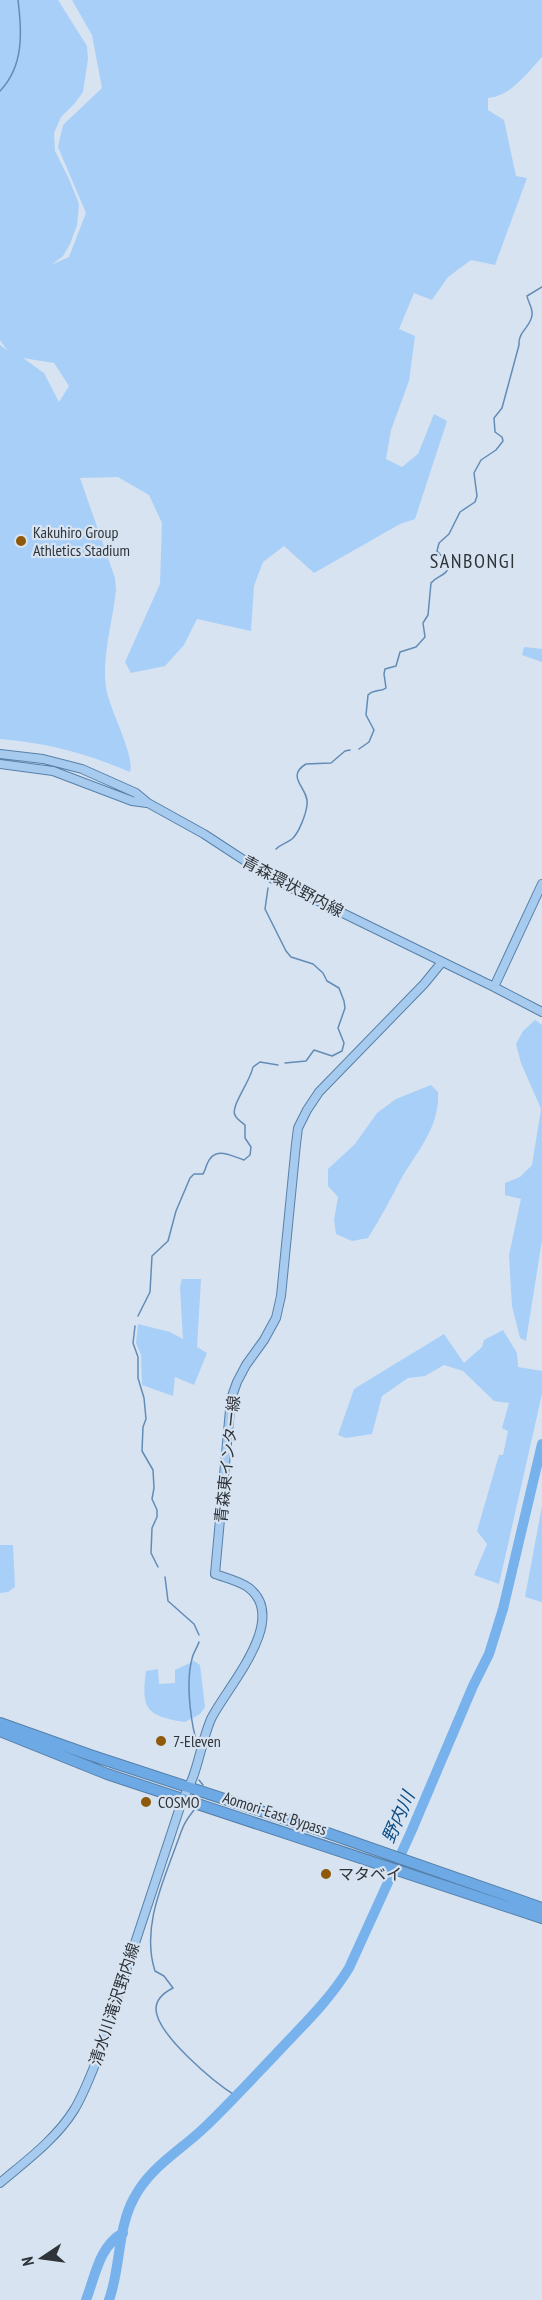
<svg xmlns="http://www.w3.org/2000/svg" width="542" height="2300" font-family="'PT Sans Narrow','Noto Sans JP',sans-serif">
  <rect width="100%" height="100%" fill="#d7e3f1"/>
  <path fill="#a8cff8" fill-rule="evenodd" d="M0,0h58l29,46 1,13 -5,33 -8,11 -14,14 -7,16 1,18 14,28 10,25 -2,21 -7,19 -7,12 -12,9 18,-8 17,-44 -28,-66 5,-22 39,-37 -10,-53 -20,-35h470v57c-15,16 -31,39 -54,41v12l16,10 12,56 11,2 -32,87 -24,-5 -23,17 -16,23 -18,-7 -15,36 16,7 -6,45 -18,49 -5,29 16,8 16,-13 16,-40 13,7 -32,98 -15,5 -86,49 -30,-27 -21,16 -9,24 -3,45 -54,-12 -13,26 -19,21 -34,7 -6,-11 35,-78 2,-61 -13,-28 -31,-18 -38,1 35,100 1,12c-3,31 -16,72 -9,102 4,20 28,64 23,80 -45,-19 -82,-29 -130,-33v-394l7,5 -7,-10zM23,358l31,5 15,23 -10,16 -15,-29z
    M524,647l18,2v13l-20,-7z
    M535,1020l7,5v215l-16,101 -6,-3 -8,-32 -3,-51 12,-56 -16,-4v-12l15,-6 12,-12 9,-56 -20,-46 -5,-19 7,-13z
    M431,1085l7,7c2,36 -21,59 -38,89 -10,19 -20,38 -32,57l-16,3 -16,-7 -2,-14 4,-23 -10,-11v-17l27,-25 22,-31 19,-14z
    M182,1279h19l-4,68 10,6 -13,32 -19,-8 -2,19 -31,-11 -1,-30 -5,-12 2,-19 32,8 13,7 -3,-52z
    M503,1330l14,23 1,14 24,4v23l-43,190 -25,-9 13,-31 -10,-13 22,-76h4l5,-24 -6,-3 7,-25 -15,-2 -31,-30 -19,-6 -19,11 -17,2 -26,18 -10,38 -26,4 -8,-3 16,-46 90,-55 20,29 18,-16 2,-7z
    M542,1506v96l-17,-5z
    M0,1545h13l2,42 -7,5 -8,1z
    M194,1661l6,4 5,42 -5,7 -15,8c-39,-6 -44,-13 -39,-51l12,-2 1,15 16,-1v-13z"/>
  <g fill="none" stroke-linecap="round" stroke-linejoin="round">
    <path stroke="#628cb6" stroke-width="1.5" d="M0,91c24,-25 22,-59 18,-91
      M359,749l10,-7 5,-12 -8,-15 2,-20c6,-6 13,-3 18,-7l-2,-14 1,-5 11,-3 4,-14 16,-5 9,-10 -2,-14 5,-8 3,-32c6,-8 15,-6 19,-18l-13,-14 2,-8 10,-9 11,-22 15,-10 2,-6 -3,-23 7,-13 15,-10 7,-9 -1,-4 -7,-5 -1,-14 8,-10 17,-63c-1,-14 12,-18 13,-30 1,-7 -4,-13 -5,-19l15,-9
      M276,849c5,-5 11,-6 16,-10 7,-6 14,-25 15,-34 3,-16 -23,-28 -1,-41l25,-1 14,-12 5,-1
      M268,888l-3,21 21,42 5,6 22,7 10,9 4,8 12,7 5,13 1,7 -7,20 6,15 -2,8 -10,5 -18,-6 -8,11 -21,2
      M138,1316l12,-24 2,-36 16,-15 8,-30 14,-33 4,-4h9c2,-3 3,-7 4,-10 8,-19 24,-8 37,-4l6,-5 1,-8 -6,-9v-13c-3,-3 -9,-6 -10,-10 -5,-8 16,-35 18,-48l7,-5 18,3
      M135,1326l-2,17 5,14v21l6,20 2,21 -3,8 -1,24 11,19 1,18 -2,11 5,11v7l-5,11 -1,25 7,14
      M165,1577l3,24 26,23 5,11
      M195,1736c-5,-21 -9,-56 -3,-77 1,-6 5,-11 7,-17
      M199,1780l4,5
      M194,1810c-11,14 -11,17 -17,33 -14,39 -36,85 -22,128l9,5 9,12c-8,4 -17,11 -17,21 0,25 59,74 80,87"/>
    <path stroke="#78b2ec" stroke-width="10" d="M86,2300c9,-23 13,-54 37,-67
      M109,2300c12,-33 8,-71 25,-102 16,-31 46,-47 71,-71 24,-23 47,-48 70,-72 26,-28 54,-54 74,-87l62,-136 62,-146 16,-32 14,-45 39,-165"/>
    <g stroke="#5780a9" stroke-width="10">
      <path id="major" d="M0,754l43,5 39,10 54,24 12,10 56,31 69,45 221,108 48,25
        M0,764l53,7 79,30 15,2
        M494,987l48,-103
        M0,2183c26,-22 56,-44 74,-73 8,-13 14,-28 20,-43l89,-269c15,-24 17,-53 28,-79 15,-31 79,-99 38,-131 -9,-7 -23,-10 -34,-14l1,-11 15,-164 6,-17 9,-17 18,-25 12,-22 5,-22 15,-152 2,-16 9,-18 12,-18 105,-108 18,-22"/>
    </g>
    <g stroke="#5780a9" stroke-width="12">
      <path id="highway" d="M0,1723l90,32 226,74 226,79
        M0,1731l107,43 435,144"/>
    </g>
    <use href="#major" stroke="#a7cbef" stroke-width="8"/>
    <use href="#highway" stroke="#6da9e5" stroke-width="10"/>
  </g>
  <g fill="#8e5a0a" stroke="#d7e3f1" stroke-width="2">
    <circle cx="21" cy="541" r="6"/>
    <circle cx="161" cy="1741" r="6"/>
    <circle cx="146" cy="1802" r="6"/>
    <circle cx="326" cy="1874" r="6"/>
  </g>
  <g text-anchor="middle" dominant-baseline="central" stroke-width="4.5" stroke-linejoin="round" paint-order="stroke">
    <g font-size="16" fill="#2f3439" stroke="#d7e3f1" text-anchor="start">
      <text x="33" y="532">Kakuhiro Group<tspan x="33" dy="18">Athletics Stadium</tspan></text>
      <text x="173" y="1741">7-Eleven</text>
      <text x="158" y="1802">COSMO</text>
      <text x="338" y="1874">マタベイ</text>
    </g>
    <g font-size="16" fill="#2f3439" stroke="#d7e3f1">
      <text transform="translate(293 886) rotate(28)">青森環状野内線</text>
      <text transform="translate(227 1459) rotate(-84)">青森東インター線</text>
      <text transform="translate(275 1813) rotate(18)">Aomori-East Bypass</text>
      <text transform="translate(114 2004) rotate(-72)">清水川滝沢野内線</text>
    </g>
    <g font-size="18" font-style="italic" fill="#0d4d82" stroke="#d7e3f1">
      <text transform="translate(398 1817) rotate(-66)">野内川</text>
    </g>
    <g font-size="20" letter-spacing="1.5" fill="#2f3439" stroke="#d7e3f1">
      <text x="473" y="561">SANBONGI</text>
    </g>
  </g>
  <g transform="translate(42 2258) rotate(257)" stroke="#d7e3f1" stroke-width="4.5" paint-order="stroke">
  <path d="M0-4.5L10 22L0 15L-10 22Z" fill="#2f3439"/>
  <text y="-9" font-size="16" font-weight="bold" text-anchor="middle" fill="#2f3439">N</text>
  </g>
</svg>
